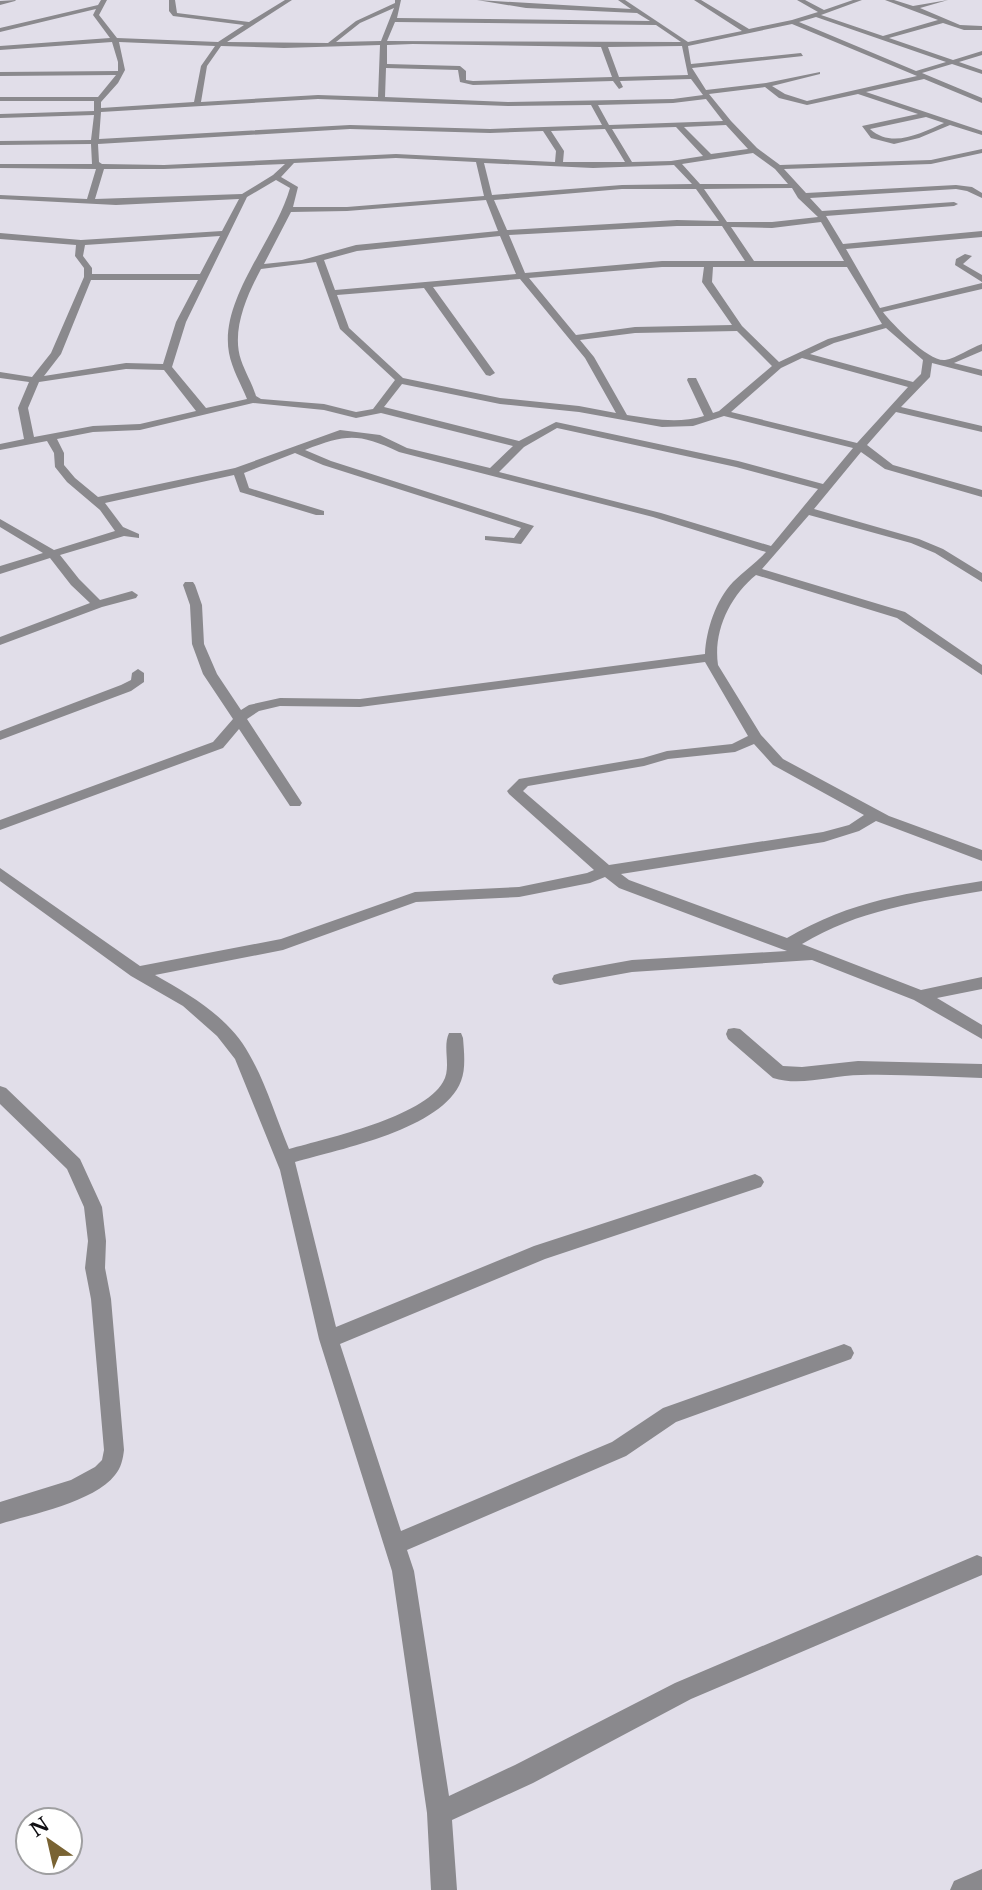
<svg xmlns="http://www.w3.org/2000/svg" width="982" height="1890" font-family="'Libre Baskerville',serif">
  <rect width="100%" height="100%" fill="#e1dee9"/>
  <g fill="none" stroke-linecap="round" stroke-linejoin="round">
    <path fill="#8a898d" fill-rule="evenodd" d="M16,0l-1,1 -15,4v-4z
      M101,0h6l-8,15 18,23 101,4 26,-17 -71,-9 -4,-5v-11h6l2,13 72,9 36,-22h7l-65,42 101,1 28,-22 39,-18v-3h6l-4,18 253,3 -13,-8 -111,-5 -49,-8 154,9 -13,-9h7l63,42 54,-11 -48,-31h7l48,29 43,-9 26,-8 -21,-12h8l19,10 29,-10h9l-41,15 62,21 55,-16 -53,-20h9l19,6 35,-6 -28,8 40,17 22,1v4h-18l-21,-7 -54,15 64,22 29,-9v4l-23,7 23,8v4l-30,-10 -30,9 60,25v5l-58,-24 -58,13 116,39v4l-32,-10 -31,13 -25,6 -23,-6 -9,-12 56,-12 -60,-20 -51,11 -28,-7 -14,-11 -56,7 22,27 26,27 23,17 151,-5 51,-11v4l-51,11 -147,5 22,24 150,-8 16,2 10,6v5l-15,-7 -11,-2 -146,9 12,13 132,-9 4,2 -4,2 -128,10 17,28 139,-13v6l-136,12 34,59 102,-25v6l-99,23c10,13 46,50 62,48 12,-2 25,-12 37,-16v7l-28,12 28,7v6l-50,-13 -2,14 -29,30 81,19v6l-86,-20 -29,33 26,20 89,25v7l-97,-28 -24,-17 -47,57 105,30 24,10 39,24v9l-47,-29 -24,-10 -102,-28 -47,54 143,43 77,53v10l-85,-57 -141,-43c-26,21 -43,56 -38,90l43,70 22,24 106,57 93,34v11l-106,-40 -17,10 -35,11 -203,32 8,6 158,58c65,-38 122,-45 195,-57v10c-64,11 -124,19 -180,53l119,46 61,-13v12l-45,9 45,27v14l-68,-39 -102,-40 -180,12 -72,13 -6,-2 -2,-4 2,-4 6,-2 72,-13 155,-9 -168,-63 -14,-11 -15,6 -71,14 -103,5 -133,48 -128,25c35,20 74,42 94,79 17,29 27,64 40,95 39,-11 134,-32 154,-67 9,-15 -1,-34 6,-49h12l2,5c1,14 3,30 -2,43 -18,48 -121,68 -166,81l41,165 198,-81 221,-72 6,3 3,5 -3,5 -216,72 -205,85 61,187 211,-89 51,-34 181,-64 7,3 3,6 -3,6 -175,63 -50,34 -219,94 7,21 35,225 66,-31 160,-82 302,-128 5,2v18l-291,124 -158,84 -81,37 5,70h-26l-4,-77 -35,-242 -73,-232 -39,-169 -45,-111 -18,-23 -34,-30 -52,-30 -131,-95v-13l140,98 141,-27 134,-47 104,-5 68,-14 7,-3 -85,-76 -2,-3 12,-12 124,-21 24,-7 65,-7 16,-8 -43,-74 -345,45 -80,-1 -21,5 -12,8 55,84 -2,3h-10l-51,-77 -16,19 -223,82v-10l213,-78 20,-23 -30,-45 -11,-30 -2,-39 -7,-20 2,-3h8l2,3 7,20 2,39 13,30 24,36 8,-5 31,-7 80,1 345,-45c1,-24 11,-54 28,-72 11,-11 23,-19 33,-30l-113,-35 -254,-65c-41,-19 -52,-18 -94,-2l26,11 203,65 -13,18 -36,-4v-4l29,2 7,-10 -198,-63 -28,-12 -51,20 5,15 75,23v4h-8l-76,-23 -6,-17 -129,28 18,24 16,7v4l-15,-2 -64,19 19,24 21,21 32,-9 6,4 -2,3 -34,9 -102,38v-8l90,-34 -19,-18 -21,-27 -50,16v-8l43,-13 -43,-26v-8l54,31 61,-19 -15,-21 -33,-28 -12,-15 -1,-14 -7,-12 -47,9v-6l24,-5 -6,-31 11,-26 -29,-4v-6l32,5 19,-24 33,-76v-9l-9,-12 1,-11 -76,-6v-6l81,7 141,-9 17,-32 -123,6 -116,-6v-4l87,4 9,-30 -96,-1v-4h92l-1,-20 -91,1v-4l91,-1 3,-25 -94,3v-4l94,-3v-10h-94v-4h98l18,-22 -116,1v-4l118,-1v-9l-6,-20 -112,8v-4l110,-8 -17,-23 3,-6 -96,23v-4l98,-23zM394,8l-13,33 -45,1 24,-19zM816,17l130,45 -30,9 -117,-49zM395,22l261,3 25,17 -294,-1zM792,24l125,52 -110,25 -22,-7 -13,-8 48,-12v-2l-54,11 -60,7 -14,-22 111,-12 -2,-3 -110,11 -3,-18zM119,42l96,4 -14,20 -7,36 -93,6v-6l17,-19 7,-13zM413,44l188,3 11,30 -139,4 -7,-1v-9l-6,-5 -73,-2v-19zM380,45l-2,52 -60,-2 -117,7 6,-36 14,-20 63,2zM682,46l6,29 -69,2 -11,-30zM386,68l72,2 2,12 13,3 140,-4 6,8 4,-2 -3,-6 71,-2 12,16 -30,4 -165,3 -123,-5zM318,99l190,7 83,-1 11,20 -112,4 -140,-4 -251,14 2,-27zM706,99l17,22 -114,4 -11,-20 75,-2zM926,117l18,6c-23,10 -52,26 -74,6zM726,125l22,24 -37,5 -27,-27zM676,127l27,29 -32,5 -39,1 -20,-33zM350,129l140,4 53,-2 13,20 -1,11 -159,-8 -232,11 -62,-1 -3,-2 -1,-18zM605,129l20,33h-62l1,-11 -13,-20zM753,153l22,16 13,15h-88l-18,-20zM396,158l80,4 8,34 -137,11h-54l5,-20 -17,-10 13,-14zM484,163l109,5 81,-3 18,19 -70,1 -130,10zM285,164l-12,11 -31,19 -147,5 9,-30h60zM276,180l14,8c-14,51 -71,111 -61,165 3,16 12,31 18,46l-41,9 -34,-41 14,-45 61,-125zM792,188l6,10 20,19 -46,5h-45l-23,-33zM622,189h74l23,32 -42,-1 -170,10 -13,-30zM486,200l12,31 -142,14 -54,15 -38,4 27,-52 56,-1zM821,222l23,39h-90l-23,-34 41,1zM677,226h45l23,35h-83l-137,12 -16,-38zM220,236l-20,38h-108v-6l-9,-12 2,-11zM500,236l16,38 -181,16 -11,-30 33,-9zM316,262l24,67 55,51 -22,29 -17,3 -32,-8 -63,-5 -5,-3c-4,-13 -11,-24 -15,-36 -10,-29 6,-65 20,-91zM662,267h42l-2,15 30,43 -97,2 -59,8 -47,-57zM713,267h134l35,57 -54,15 -49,23 -37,-36 -30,-44zM520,279l65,79 31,55 -37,-7 -79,-8 -97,-20 -54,-50 -12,-33 87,-7 62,87 4,1 5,-3 -62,-86zM91,280h107l-22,42 -13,42 -37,-1 -82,13 17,-22zM886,328l37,32 -2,14 -8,8 -103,-28 24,-11zM737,331l35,35 -53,45 -6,2 -17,-35h-8l-1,2 17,36c-26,8 -51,3 -77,-1l-33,-58 -14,-17 55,-7zM802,358l106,29 -51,56 -126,-31 50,-44zM126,369l38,1 32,41 -56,13 -47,2 -59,11 -6,-29 11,-26zM402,384l98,20 79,8 83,15 31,-1 31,-10 129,32 -30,36 -85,-23 -182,-39 -37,19 -135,-34zM253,403l71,7 32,8 25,-5 132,33 -23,22 -83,-20 -27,-13 -40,-5 -105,38 -137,29 -23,-19 -11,-13v-12l-7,-14 36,-7 47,-2zM557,428l179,39 82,22 -47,57 -110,-33 -162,-41 25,-25zM754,744l19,21 91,50 -15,10 -26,7 -214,33 -86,-74 5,-5 116,-20 24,-7 67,-7z
      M965,254l7,2 -9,8 19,11v7l-27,-17 1,-6z
      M138,669l6,4v9l-13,9 -131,49v-9l121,-46 10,-5 1,-7z
      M734,1028l6,1 43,37 19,1 56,-6 124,3v14c-40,-1 -81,-4 -121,-3 -29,0 -60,12 -88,3l-45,-39 -2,-5 2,-5z
      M0,1086l6,2 74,71 22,48 4,34 -1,27 6,31 13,151c-1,9 -3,18 -9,25 -21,27 -83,39 -115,49v-22l71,-22 24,-13 7,-7 2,-10 -13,-151 -6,-31 3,-27 -4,-34 -17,-38 -67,-65z
      M982,1869v21h-32l4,-9z"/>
  </g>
  <g transform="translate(49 1841) rotate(326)"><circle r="33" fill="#ffffff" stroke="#9f9fa1" stroke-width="2"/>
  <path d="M0-5L12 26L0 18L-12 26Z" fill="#796333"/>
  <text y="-10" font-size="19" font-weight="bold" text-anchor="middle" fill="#100f13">N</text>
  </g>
</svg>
